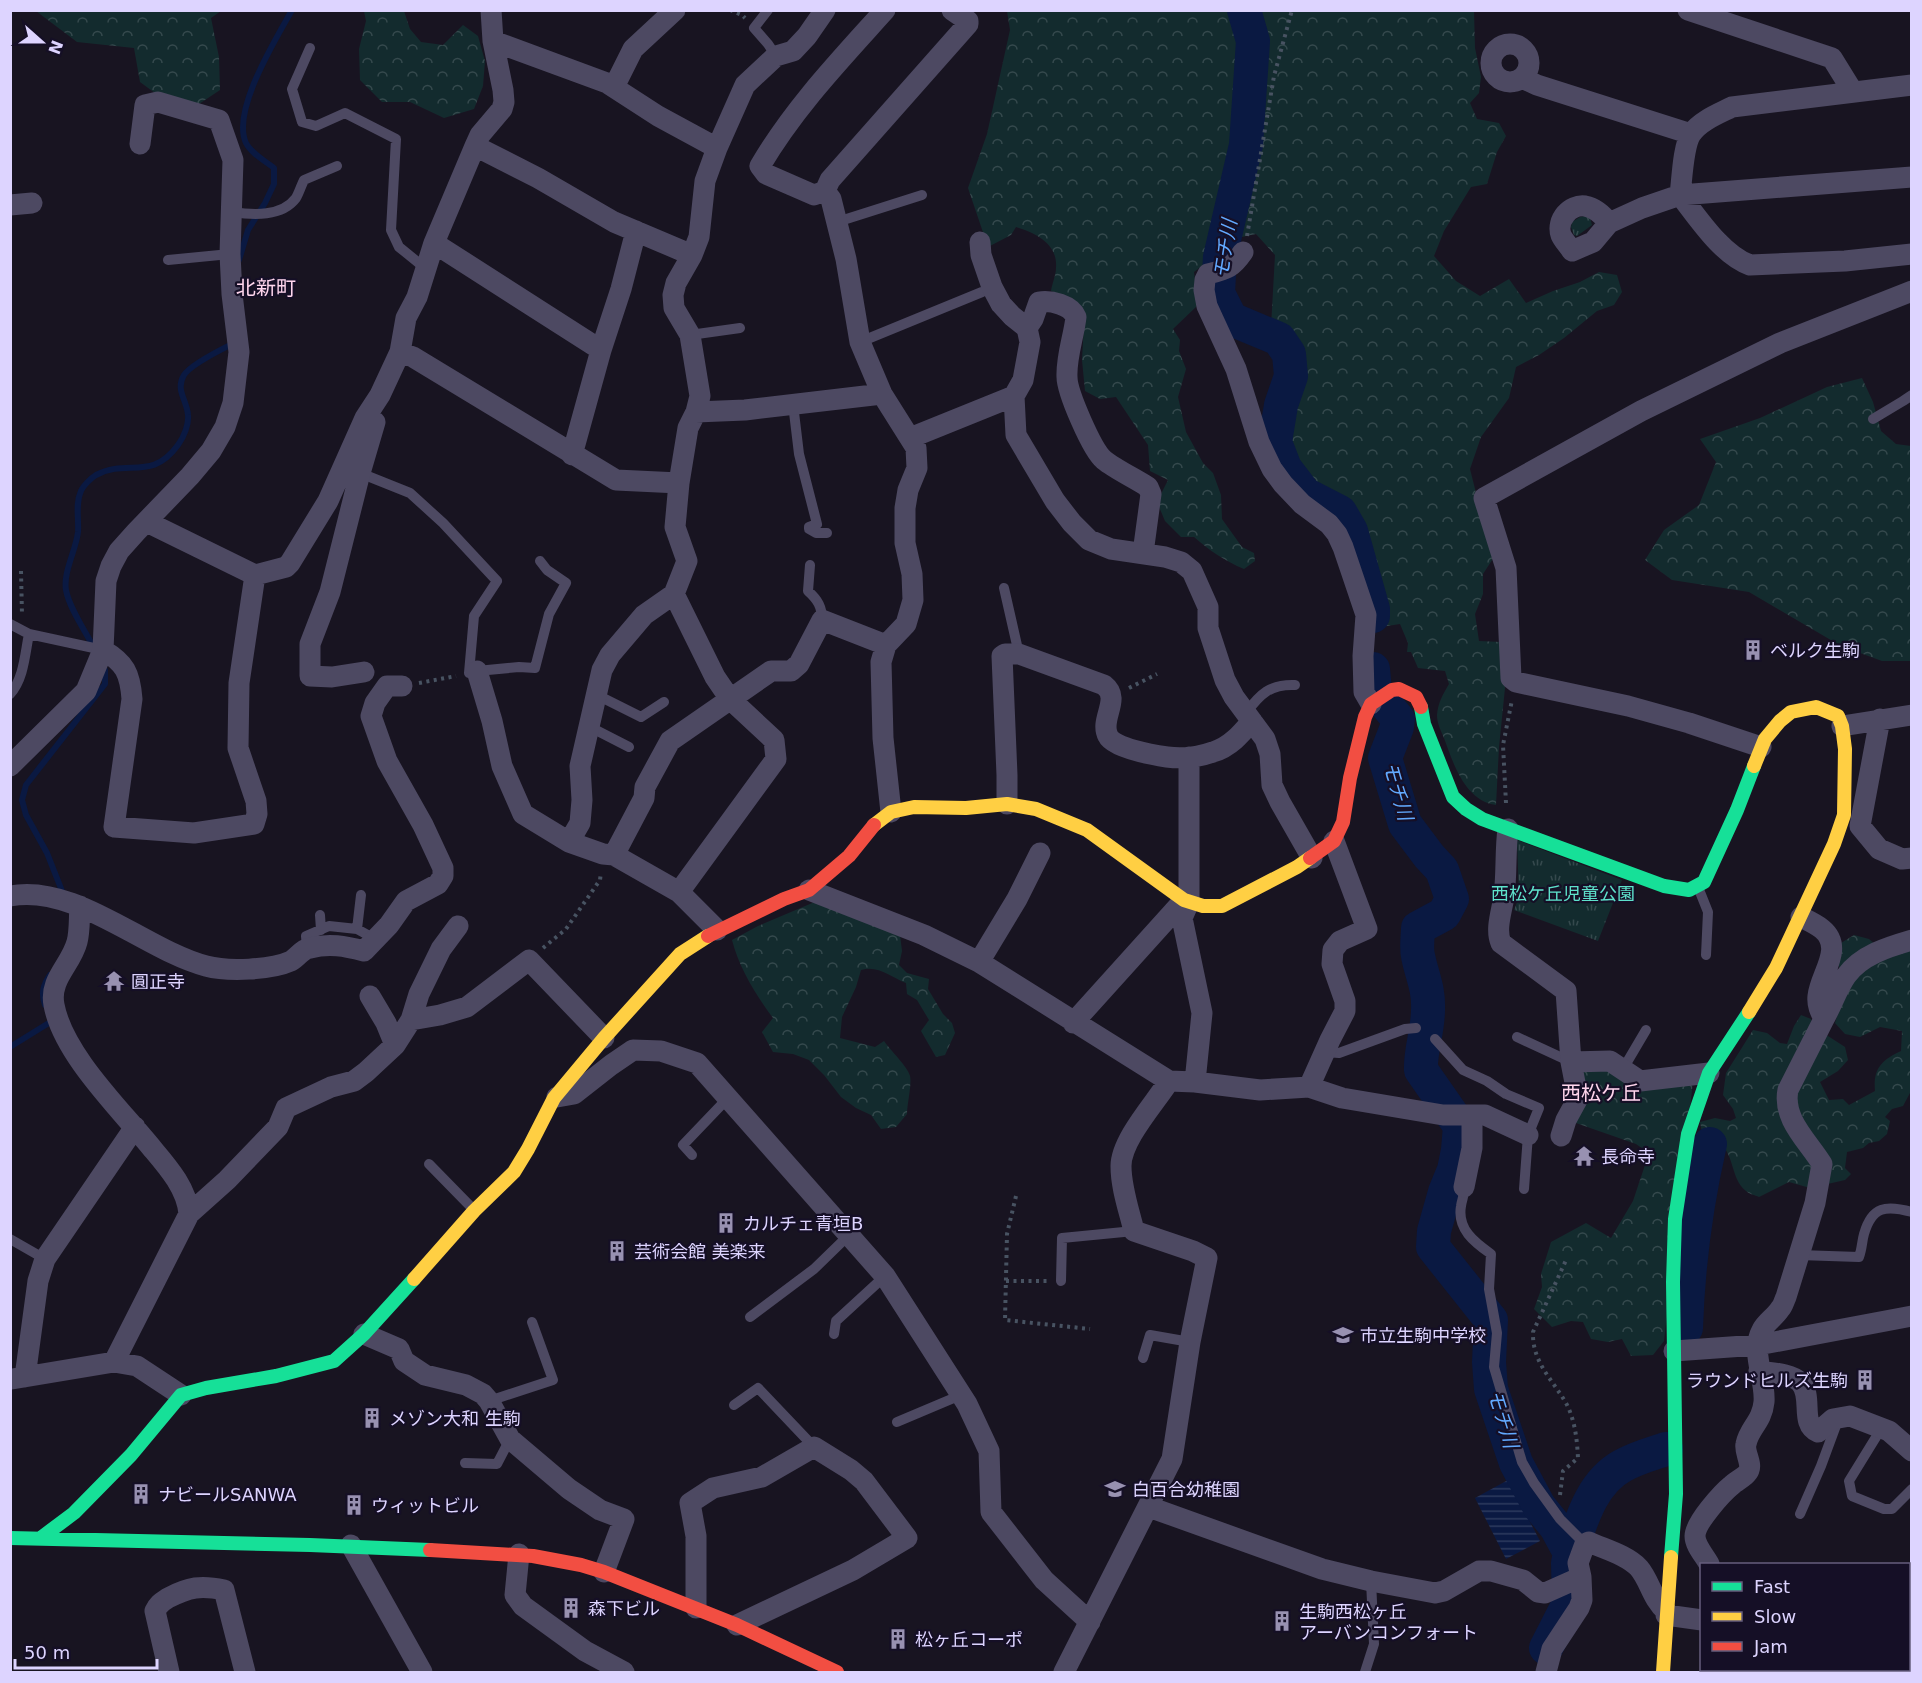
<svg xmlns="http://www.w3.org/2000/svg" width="1922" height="1683" font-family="'DejaVu Sans','Noto Sans JP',sans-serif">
  <defs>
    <pattern id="grass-tufts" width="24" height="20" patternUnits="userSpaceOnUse" patternTransform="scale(1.5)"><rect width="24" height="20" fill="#132b2e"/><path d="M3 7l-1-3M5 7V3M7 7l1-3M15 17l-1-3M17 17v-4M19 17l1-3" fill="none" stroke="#35494d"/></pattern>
    <pattern id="forest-crowns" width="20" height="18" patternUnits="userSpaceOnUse" patternTransform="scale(1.5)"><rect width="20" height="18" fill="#132b2e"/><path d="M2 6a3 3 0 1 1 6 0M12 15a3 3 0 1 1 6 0" fill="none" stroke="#35494d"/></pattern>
    <pattern id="water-rules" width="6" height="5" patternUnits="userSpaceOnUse" patternTransform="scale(1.5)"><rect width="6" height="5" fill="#0a1942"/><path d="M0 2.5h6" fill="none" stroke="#2d3a5e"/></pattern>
  </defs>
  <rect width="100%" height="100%" fill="#181421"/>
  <path fill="url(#grass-tufts)" d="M1585,216l5,2 2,7 -15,11 -3,-1 -3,-8 1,-5 8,-5z
    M1517,840l105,40 -24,61 -84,-31 5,-13z"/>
  <path fill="url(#forest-crowns)" d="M36,11h185l-10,7 8,39 1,33 -21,14 -44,-11 -15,-11 -6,-34 -57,-6z
    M364,11h40l6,18 11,13 22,3 20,-20 15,11 7,25 -2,25 -9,23 -30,9 -34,-16h-28l-22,-22 -1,-31 7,-28z
    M1007,11h467l1,37 6,29 -2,16 -9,10 7,16 22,4 7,13 -9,16 -10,32 -16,3 -27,44 -10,25 22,25 24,15 29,-17 17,24 27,-12 27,-9 19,-10 18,3 5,17 -8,13 -17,6 -33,27 -25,17 -23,12 -7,31 -28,39 -11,32 13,52 11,36 -11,17v20l-8,20 4,27 22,1 4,46 -6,59 -3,58c-31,-4 -43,-42 -52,-67 -3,-7 -7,-15 -7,-23 1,-12 6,-21 12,-31l-4,-13 -27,-3 -7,-16h-4l1,-9 -8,-19 -19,3 -2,-29 -28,-86 -32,-24 -32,-34 -4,-27 14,-30 5,-46 -31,-24 4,-72 -19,-21 -19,4 -43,34 4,33 -25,24 7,11 -1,11 7,18 -8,28 8,35 17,31 10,10 8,22 1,24 20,28 12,6 1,8 -11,8c-19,-8 -34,-18 -50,-32h-13l-16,-16 -8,-19 11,-22 -18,-9 -2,-26 -32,-48 -16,2 -15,-8 -3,-31 2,-37 -20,-27 -13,-5c1,-7 5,-16 5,-23 2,-25 -21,-35 -40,-41l-5,8 -23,12 -20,-59 19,-54 23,-104z
    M1862,378l11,24 8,29 15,13 15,2v215h-29l-41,-15 -92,-54 -77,-12 -27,-20 19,-30 35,-25 17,-43 -16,-23 60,-21 67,-31z
    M817,901l83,34 2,16 -3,14 8,8 22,6 -1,10 15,25 9,9 3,10 -10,22 -9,2 -15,-26 8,-11 -12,-20 -10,-6 -1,-11c-16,-6 -27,-18 -45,-13l-5,17 -14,30 -2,21 35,9 9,-6c6,9 24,26 26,35 2,8 -3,28 -3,38l-11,13 -15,2 -10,-14 -15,-7 -15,-11 -17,-22 -15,-15 -16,-6 -20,-2 -11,-20 11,-14c-17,-23 -34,-50 -41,-78l26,-14z
    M1854,935l15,4 8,7h34v145l-8,15 -11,3 -7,8 5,4 -3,13 -8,7 -10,2 -6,5 -16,4 -2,16 6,6 -6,6 -35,8 -21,-6 -30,15c-4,-2 -10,-3 -13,-6 -16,-12 -11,-40 -29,-49 -4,-2 -10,-3 -14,-4l-3,-16 15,-4 15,3 6,-3 -3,-9 -10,-14 3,-22 27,-43 14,3 13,10 7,1 7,-18 7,-11 10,4 3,8 31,20 3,13 -10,11 -18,11 9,18 14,-1 6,6 26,-14c-2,-23 7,-31 26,-40l1,-20 -22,-4 -20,10 -15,-3 -10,-11 8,-27 -5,-37 3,-16z
    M1580,1067l113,14 -29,260 -11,14 -22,1 -9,-17 -14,3 -17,-3 -8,-17 -12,-1 -19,6 -18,-18 8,-22 -1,-13 10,-32 35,-19 25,15 22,-37 16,-48 -13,-9 -63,-22z"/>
  <path fill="url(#water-rules)" d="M1508,1480l32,61 -34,18 -31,-61z"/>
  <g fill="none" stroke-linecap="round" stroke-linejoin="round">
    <path stroke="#0a1942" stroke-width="6" d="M239,260l9,-30 17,-27 9,-19v-16c-9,-7 -23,-15 -28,-25 -15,-32 30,-104 46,-133
      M94,648c-8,-16 -25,-40 -28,-58 -3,-18 10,-40 12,-58 1,-13 -3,-28 3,-41 2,-5 10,-13 15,-16 32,-17 55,7 82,-30 6,-8 11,-21 10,-30 -1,-15 -13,-25 -4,-40 7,-11 38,-26 50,-32
      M64,896l-17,-43 -21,-38 -4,-15 4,-15 79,-101v-14l-2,-5
      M45,1005c-4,-12 -2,-20 5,-30
      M10,1047l42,-26 -2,-4"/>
    <path stroke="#0a1942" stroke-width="34" d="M1244,10l9,31 -7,104 -26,112 -2,36 13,26 48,20 10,15 2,22 -10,29 -6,37 10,26 20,26 35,18 11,19 22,78v7
      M1373,669l2,22 23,28 -1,8 -12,31 20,66 24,32 13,14 10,29 -8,15 -26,14c0,8 -2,19 0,28 4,20 11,32 10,54 0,21 -8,41 -7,60l39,56 -2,24 -4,20 -9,22 -11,39 -1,16 58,73 -2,42 2,27 25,74 23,43 17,21 14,26 -2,10 1,40 -23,45
      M1686,1328c2,-62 10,-123 24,-184
      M1570,1553c11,-31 21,-70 52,-87 14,-8 29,-12 44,-17"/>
    <path stroke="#485362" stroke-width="4" stroke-dasharray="3 4.5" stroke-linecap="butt" d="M730,10l12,5 3,3
      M1247,236l27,-160 18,-66
      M21,571l1,44
      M419,683l37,-7
      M1129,688l28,-14
      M1506,803l-3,-58 9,-45
      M543,948l23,-19 34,-49 1,-8
      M1016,1196l-9,38 -2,86 85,9
      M1006,1281h42
      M1560,1495l3,-24 15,-13c-1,-19 -3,-38 -12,-55 -14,-24 -34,-41 -33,-71l34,-74"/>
    <path stroke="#4d4962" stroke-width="10" d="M768,10l-14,18 14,16 8,12
      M310,48l-18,41 10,33 14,4 29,-13 51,26 -5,91 8,17 26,21
      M232,212c21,3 50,5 64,-14 3,-5 5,-12 8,-18l33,-14
      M837,222l85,-27
      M168,260l62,-6
      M690,335l50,-7
      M860,342l122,-50
      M793,404l6,50 18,70 -8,3v2l7,4h11
      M1873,419l30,-18 9,-6
      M360,473l50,20 33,30 54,58 -23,35 -5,57
      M810,565l-2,26c10,9 14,16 14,29
      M1004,588l15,66
      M10,624l19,10c-4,19 -5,45 -19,60
      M29,634l74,16
      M477,671l42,-4 16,1 14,-54 17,-31 -19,-13 -7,-9
      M595,694l46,23 23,-15
      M1246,713c14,-19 24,-29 49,-28
      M588,726l41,21
      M1698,887l10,25 -2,43
      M320,915l1,15
      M357,929l4,-34
      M307,948l-1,-12 23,-10 28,3 18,10
      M1517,1037l54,25
      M1435,1039l28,31 24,11 19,13 33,14 -11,27 -4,54
      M1325,1052l14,1 66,-24 11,-1
      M1623,1069l23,-39
      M692,1155l-9,-10 44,-46
      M429,1164l44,45
      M1464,1187c1,7 -2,12 -3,19 -4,23 13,36 30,48l-2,35 8,44 -3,34 28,95 12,21 26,36 25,25
      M10,1239l35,20
      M1799,1255l60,2c3,-8 3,-16 5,-23 8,-28 22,-29 48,-22
      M1061,1281l1,-43 72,-7
      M750,1317l64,-48 36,-35
      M834,1334l2,-13 49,-45
      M1143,1358l7,-23 40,7
      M489,1401l64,-21 -21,-58
      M734,1405l24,-17 56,59
      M897,1422l64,-27
      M1881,1429l-32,52 3,15 32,13h8l20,-20
      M465,1463l32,1 13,-25
      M1800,1514l21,-48 17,-46
      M1818,1670v2
      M1365,1672l9,-28 -3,-63"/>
    <path stroke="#4d4962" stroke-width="21" d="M885,10c-45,50 -91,98 -125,156l6,8 48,21 11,-4 5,-11 138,-156v-3l-16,-11
      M1688,10l144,48 21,34
      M493,41l114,42 51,33 59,32
      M1491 63a19 19 0 1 1 38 0a19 19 0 1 1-38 0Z
      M1522,78l15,7 154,49
      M1912,85l-180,22c-14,7 -32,14 -41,27 -8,12 -9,46 -11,61 18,23 42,60 70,70l95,-4 67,-7
      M614,87l19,-38 42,-39
      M475,146l63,32 76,44 78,33
      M825,191l6,8 15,60 14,83 22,52 34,54 1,20 -9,22 -3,18v35l7,31 1,26 -7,24 -20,21 -5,17 2,76 8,74
      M10,205l22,-2
      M1609,223c-6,-8 -14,-15 -24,-17 -15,-2 -29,14 -24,29 2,5 8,11 11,16l21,-9 16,-19 33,-15 38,-13 232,-18
      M980,242l1,13 11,32 9,17 11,12 15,12 3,14 -7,38 -9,16 2,39 39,66 17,22 17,17 22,9 54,8 16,5 11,9 16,36v21l17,52 9,17 31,42 5,15 2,31 8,17 32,56
      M434,243l167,107
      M1243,252c-11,16 -16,17 -35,22l-3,6 -1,10 3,16 29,63 23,73 13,27 11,15 19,20 27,20 8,10 6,13 23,68 -3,41 1,36 7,12
      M1027,328l6,-9 6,-17c12,-2 32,3 37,15 -2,19 -10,40 -9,60 0,15 25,73 37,83 11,9 32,19 44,27l3,7 -8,59
      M400,352l13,5 203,123 63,3
      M696,412l49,-2 137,-16
      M910,438l104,-42
      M572,455l29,-105 20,-61 15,-58
      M147,522l108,53 31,-8 4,-4 38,-62 37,-83 15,-23 20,-43 6,-34 11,-21 17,-54 41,-97 5,-11 22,-26 2,-7 -1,-12 -10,-49 -2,-31
      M674,594l41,83 15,22 44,41 2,19 -97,133
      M103,650c22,13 27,23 29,49l-18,128 80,6 60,-9 3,-10 -1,-13 -18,-53 1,-65 16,-108
      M477,671l15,50 10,45 21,48 46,28 34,12 11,1 65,37 38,38
      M364,672l-32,5 -22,-1v-32l20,-52 30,-119 15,-51
      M1880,719l-20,107 19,23 23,10 10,-1
      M1842,726l70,-11
      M1761,747l-72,-24 -61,-17 -112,-24 -5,-4 -5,-110 -22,-70 157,-87 139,-68 132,-52
      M1189,757v145l-7,16 20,95 -7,69
      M10,766l76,-75 17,-41 3,-69 5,-15 8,-15 17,-19 54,-56 21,-25 14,-24 8,-24 6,-51 -7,-58 -2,-40 3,-94 -14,-40 -61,-18 -13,3 -5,39
      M1007,804v-29l-5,-119 3,-2h14l85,31c18,14 -5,34 4,51 5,12 46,19 59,21 15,2 32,0 46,-5 17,-5 28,-18 39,-31
      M1508,829c-3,22 -1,45 -4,67 -2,15 -9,33 -3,47l65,48 5,71 7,36 -12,22 -5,16
      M569,842l11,-19 2,-23 -2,-34 22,-96 8,-15 34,-40 30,-21 13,-33 -12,-34 4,-44 9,-55 8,-16 4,-16 -10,-61 -16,-27 -1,-13 3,-12 16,-28 7,-18 6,-56 12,-33 28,-63 31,-29 17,-5 14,-15 18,-26
      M614,855l30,-57 1,-11 25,-46 101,-70h20l8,-7 23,-44 64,25
      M809,890l115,45 55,27 190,119 26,1 65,8 49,-3 33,11 101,17h42l43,20
      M10,896c65,-13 135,54 196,70 22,6 65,4 85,-5 7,-4 11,-12 19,-13 19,-5 35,-2 54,3l25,-26 17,-24 32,-17 5,-8v-8l-20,-43 -36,-64 -16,-45 4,-13 12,-17h15
      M80,906c-1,11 0,25 -3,36 -6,23 -28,37 -23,63 9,49 66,104 97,142 16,19 36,41 38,67l-75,148
      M1801,917c6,3 15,7 21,12 23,19 -2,45 -4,67 -1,9 2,15 6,23 8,-14 13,-30 22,-43 15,-21 42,-29 66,-36
      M979,962l38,-63 23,-46
      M370,996l16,27 9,22
      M411,1020l29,-5 27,-8 62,-47 75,78
      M1073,1023l111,-123
      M1571,1062l39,-1 30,20 69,-8
      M1309,1087l21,-47 15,-29v-10l-13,-37 1,-14 7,-9 27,-12 -33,-88
      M557,1097l17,-3 37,-29 22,-15 28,1 36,12 188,213 82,128 22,47 2,61 53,68 46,42
      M1464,1187l8,-39v-32
      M189,1214l38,-34 51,-53 8,-19 45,-21 23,-6 12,-9 29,-27 16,-25 8,-26 22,-45 17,-23
      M364,1334l35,15 5,12 21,14 41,10 17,9 6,7 21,38 59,50 31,21 24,9 -20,53
      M1674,1351l84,-6 154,-29
      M1759,1371c13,2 31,2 41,11 14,14 -1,42 18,50l15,-13 17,-3 39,15 23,20
      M25,1377l13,-96 7,-22 90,-132
      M12,1379l102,-17 23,4 44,29
      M1149,1507l173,62 49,12 64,12 9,-2 35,-20h12l32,9 15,12 7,1 36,-16 -3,-14 7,-19 4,-2c15,7 38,13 50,26 11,13 13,31 27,43
      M351,1545l71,127
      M519,1554l-4,41 8,11 62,45 39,21
      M1709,1564c-4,-8 -14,-18 -14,-28 0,-13 27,-43 37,-51 4,-4 15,-9 17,-15 3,-7 -5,-18 -3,-26 3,-16 16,-22 18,-42 2,-23 -14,-50 -2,-72 4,-8 13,-13 18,-21 3,-3 4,-8 6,-12l29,-94 7,-39c-14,-23 -40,-45 -34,-74l36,-71
      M696,1608v-72l-6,-33 23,-15 49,-11 52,-30 37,23 13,11 43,57 -54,32 -116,55
      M1666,1615l36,5
      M1717,1670l1,2
      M169,1672l-14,-61c3,-7 7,-9 13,-13 21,-11 33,-13 56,-8l21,82
      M1064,1672l108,-213 18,-117 17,-84 -14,-7 -59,-20c-5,-21 -13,-43 -13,-65 0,-26 34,-63 48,-85
      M1546,1672l6,-23 27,-41 3,-8 -1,-23"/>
    <path stroke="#16e098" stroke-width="14" d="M1421,707l3,17 29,73 13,12 16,10 182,67 25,4 15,-8 33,-72 17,-44
      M42,1537l32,-24 57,-58 50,-60 25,-7 70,-12 58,-15 30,-27 50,-55
      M10,1538l300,7 120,5
      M1671,1557l5,-63 -3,-212 2,-63 13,-85 21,-61 40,-61"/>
    <path stroke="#ffcf43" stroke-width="14" d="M874,825l17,-13 23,-5 52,1 41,-4 29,5 51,21 97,70 19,6h19l75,-39 13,-9
      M1749,1012l27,-44 58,-124 10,-29 1,-66 -3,-23 -4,-10 -22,-9 -25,5 -11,9 -15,18 -11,27
      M414,1279l60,-68 40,-39 14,-23 26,-51 50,-60 76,-84 28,-18
      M1663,1672l8,-115"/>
    <path stroke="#f24e42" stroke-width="14" d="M1310,858l24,-17 9,-19 7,-44 15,-61 6,-13 21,-14 7,-1 17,8 5,10
      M708,936l76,-37 25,-9 40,-34 25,-31
      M430,1550l103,6 48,9 23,7 133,53 100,47"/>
  </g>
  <defs>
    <g id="building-bare" transform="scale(1.62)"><path d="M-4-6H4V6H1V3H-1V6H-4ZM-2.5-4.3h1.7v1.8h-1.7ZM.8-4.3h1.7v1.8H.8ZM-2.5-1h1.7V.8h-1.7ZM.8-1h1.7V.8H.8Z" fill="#9891b1" stroke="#150f26" stroke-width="2.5" paint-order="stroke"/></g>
    <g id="temple-bare" transform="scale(1.62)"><path d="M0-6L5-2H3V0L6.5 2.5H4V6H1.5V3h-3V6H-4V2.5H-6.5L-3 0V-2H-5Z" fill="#9891b1" stroke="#150f26" stroke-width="2.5" paint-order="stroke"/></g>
    <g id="school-bare" transform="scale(1.62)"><path d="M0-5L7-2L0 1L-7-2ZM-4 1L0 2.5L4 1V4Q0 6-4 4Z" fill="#9891b1" stroke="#150f26" stroke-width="2.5" paint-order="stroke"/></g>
  </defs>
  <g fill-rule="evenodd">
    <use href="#building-bare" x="1753" y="650"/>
    <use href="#temple-bare" x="114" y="981"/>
    <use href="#temple-bare" x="1584" y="1156"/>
    <use href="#building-bare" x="726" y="1223"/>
    <use href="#building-bare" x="617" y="1251"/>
    <use href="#school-bare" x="1343" y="1335"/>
    <use href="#building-bare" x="1865" y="1380"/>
    <use href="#building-bare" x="372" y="1418"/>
    <use href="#school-bare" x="1115" y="1489"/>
    <use href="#building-bare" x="141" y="1494"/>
    <use href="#building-bare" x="354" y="1505"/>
    <use href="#building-bare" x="571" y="1608"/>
    <use href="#building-bare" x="1282" y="1621"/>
    <use href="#building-bare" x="898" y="1639"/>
  </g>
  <g text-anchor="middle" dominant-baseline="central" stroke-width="4.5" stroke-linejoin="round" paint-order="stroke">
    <g font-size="18" fill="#ddd4ff" stroke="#150f26" text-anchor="start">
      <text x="1770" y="650">ベルク生駒</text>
      <text x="131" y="981">圓正寺</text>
      <text x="1601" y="1156">長命寺</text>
      <text x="743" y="1223">カルチェ青垣B</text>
      <text x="634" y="1251">芸術会館 美楽来</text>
      <text x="1360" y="1335">市立生駒中学校</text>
      <text x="1848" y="1380" text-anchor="end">ラウンドヒルズ生駒</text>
      <text x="389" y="1418">メゾン大和 生駒</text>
      <text x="1132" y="1489">白百合幼稚園</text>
      <text x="158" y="1494">ナビールSANWA</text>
      <text x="371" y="1505">ウィットビル</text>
      <text x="588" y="1608">森下ビル</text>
      <text x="1299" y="1611">生駒西松ヶ丘<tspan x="1299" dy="21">アーバンコンフォート</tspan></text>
      <text x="915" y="1639">松ヶ丘コーポ</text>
    </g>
    <g font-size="18" fill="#5ee1cb" stroke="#150f26">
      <text x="1563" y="893">西松ケ丘児童公園</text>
    </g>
    <g font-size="20" font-style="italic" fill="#62a9ff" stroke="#150f26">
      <text transform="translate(1225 249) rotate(-81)">モチ川</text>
      <text transform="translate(1398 791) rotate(74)">モチ川</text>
      <text transform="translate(1503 1419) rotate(73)">モチ川</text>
    </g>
    <g font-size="20" fill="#ffd6ed" stroke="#150f26">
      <text x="266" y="288">北新町</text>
      <text x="1601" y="1093">西松ケ丘</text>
    </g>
  </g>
  <rect width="1922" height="1683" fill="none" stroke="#ddd4ff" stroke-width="24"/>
  <rect x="1700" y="1563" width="210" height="108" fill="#150f26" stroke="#655e7d" stroke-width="1.5"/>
  <rect x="1712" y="1582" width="30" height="9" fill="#16e098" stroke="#655e7d" stroke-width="1.5"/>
  <text x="1754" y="1593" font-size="18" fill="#ddd4ff">Fast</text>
  <rect x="1712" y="1612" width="30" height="9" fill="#ffcf43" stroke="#655e7d" stroke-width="1.5"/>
  <text x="1754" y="1623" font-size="18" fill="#ddd4ff">Slow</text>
  <rect x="1712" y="1642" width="30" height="9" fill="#f24e42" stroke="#655e7d" stroke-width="1.5"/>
  <text x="1754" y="1653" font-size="18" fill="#ddd4ff">Jam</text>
  <g transform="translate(42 42) rotate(111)" stroke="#150f26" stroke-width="4.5" paint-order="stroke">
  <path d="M0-4.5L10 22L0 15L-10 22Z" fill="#ddd4ff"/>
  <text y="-9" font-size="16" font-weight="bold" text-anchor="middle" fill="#ddd4ff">N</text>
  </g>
  <path d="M15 1659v9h142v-9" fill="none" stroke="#ddd4ff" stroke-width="3"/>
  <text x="24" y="1659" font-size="18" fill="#ddd4ff" stroke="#150f26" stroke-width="4.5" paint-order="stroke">50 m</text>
</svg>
